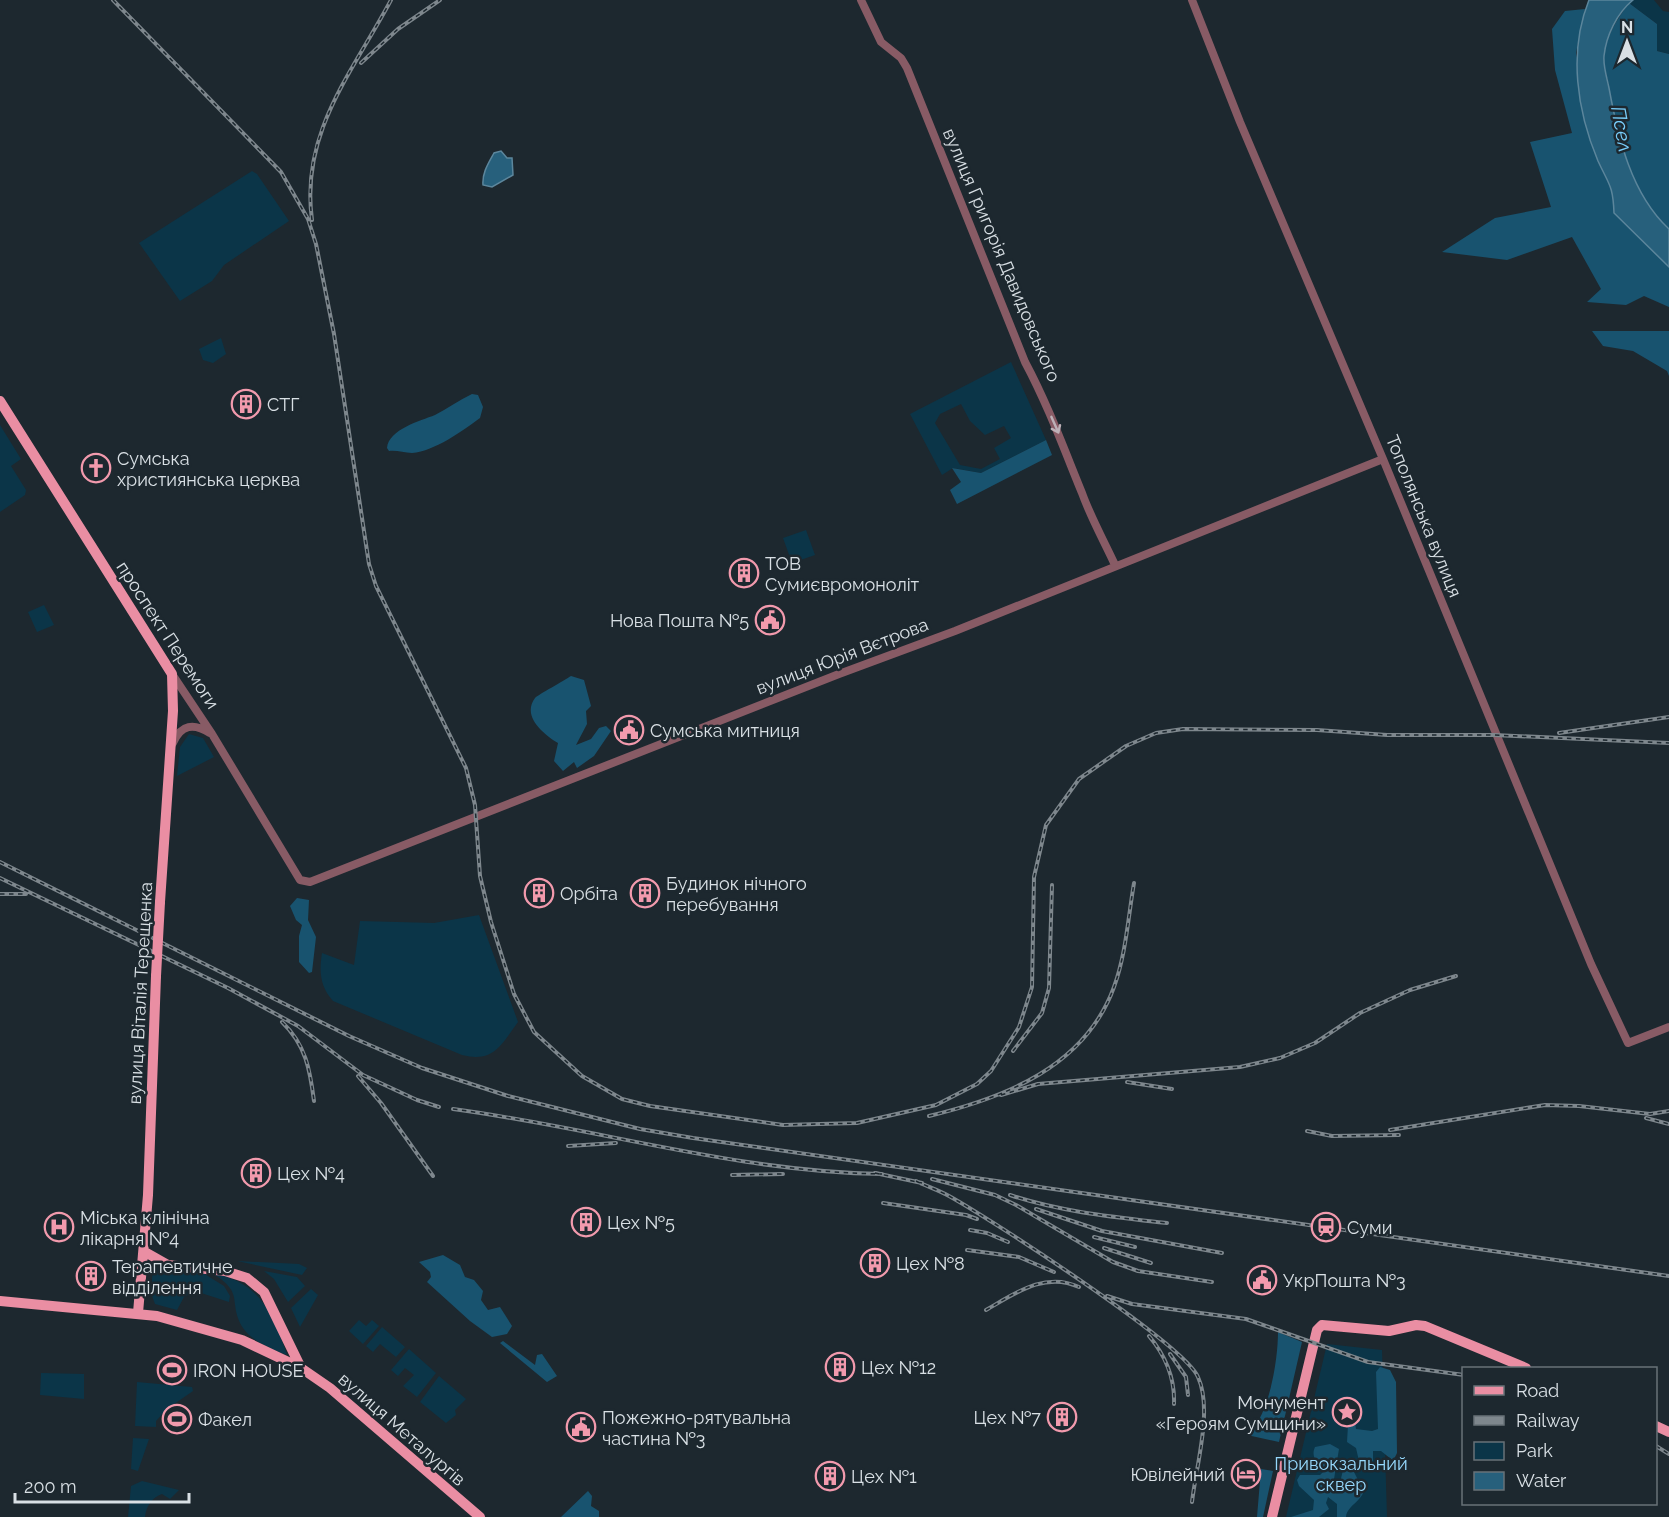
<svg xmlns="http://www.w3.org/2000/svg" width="1669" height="1517" font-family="Raleway,sans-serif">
  <rect width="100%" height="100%" fill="#1d282f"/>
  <path fill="#0b3548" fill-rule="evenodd" d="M1633,0h21l9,11 6,1v42l-12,-3v-27l-28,-21z
    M252,171l5,3 32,47 -65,44 -12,16 -32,20 -41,-58z
    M221,338l5,16 -13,9 -10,-3 -4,-11z
    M1011,362l35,78 -65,33 -28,-5 -11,7 -32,-61zM961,404l9,17 15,14 19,-9 7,12 -17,10 6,11 -19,10 -21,-4 -25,-42 5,-9z
    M0,425l21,34 -10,7 15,24 -1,5 -25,17z
    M806,530l9,25 -23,8 -9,-25z
    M44,605l10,20 -17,7 -9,-20z
    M189,734l14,4 11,19 -37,19 3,-29z
    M479,915l39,107c-17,23 -24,41 -56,33l-129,-54c-13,-15 -14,-29 -11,-48l32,12 6,-44 74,2z
    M237,1261l62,3 8,4 -5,7z
    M153,1266l18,6 32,1 21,13 6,10 -1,6 -34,-11 -11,6 -7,13 -22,-6 -4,-11z
    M264,1271l33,6 8,9 -17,16 -14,-23z
    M212,1273c48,9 61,40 75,82 -13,-5 -36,-14 -44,-27 -16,-27 3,-34 -31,-55z
    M311,1289l7,6 -18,32 -9,-19z
    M359,1320l7,6 6,-6 7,6 -16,18 -14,-13z
    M382,1327l23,20 -9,10 -16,-13 -7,8 -7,-6z
    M1327,1344l55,6 5,167h-101z
    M409,1349l27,24 -19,24 -14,-11 11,-11 -9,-7 -7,8 -7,-6z
    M41,1373l43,1v25l-44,-4z
    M439,1376l27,23 -11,11 1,5 -10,8 -26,-21z
    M137,1382l55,5 1,4 -26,18 -11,12v6l-21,-1z
    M133,1438l16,1 -11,32 -7,-2z
    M142,1481l37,9 -9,9 -8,-5c-10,3 -16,13 -17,23h-17l3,-31z"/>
  <path fill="#18536f" d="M1629,3l28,21v27l12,3v175c-38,-35 -51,-92 -60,-141 -1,-10 -6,-22 -5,-32 2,-20 13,-37 25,-53z
    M1585,9l-9,44 22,108 15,28 1,24 55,54v40l-25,-11 -18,9 -39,-3 14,-13 -29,-52 -65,23 -65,-8 53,-34 56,-11 -21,-65 42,-9 -17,-63 -3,-41 13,-18z
    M1592,331h77v45l-2,-5 -34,-20 -30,-5z
    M472,394l6,1 5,12 -3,11c-18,13 -45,33 -68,35 -8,0 -15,-3 -23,-2l-2,-3c2,-19 33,-27 48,-33 12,-6 24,-15 37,-21z
    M1046,440l6,15 -95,49 -7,-14 11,-8 -9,-14 29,5z
    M571,676l13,4 7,26 -5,5 1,13 -11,21 15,-6 8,-11 7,-2 5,5 -17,25 -17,12 -3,-6 -11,9 -9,-10 4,-18c-13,-8 -37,-26 -23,-45 3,-3 30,-18 36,-22z
    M297,898l12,2 -1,20 8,17 -4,35 -3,1 -10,-11v-26l3,-11 -6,-5 -6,-14z
    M443,1255l17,10 5,12 9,3 9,11 -2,9 7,10 12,-3 12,19 -5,8 -15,3 -22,-16 -43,-39 4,-5 -1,-5 -11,-10z
    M1278,1332l24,10 -23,100 -32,-7c22,-17 31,-75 31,-103z
    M503,1341l32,24 2,-10 5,-1 15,22 -10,6 -47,-39z
    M1380,1367l10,3 6,12 1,71 -3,6h-3l-10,-8h-8v10l-5,4 -9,-4 -3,-13 -9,-6 1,-17 4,-12 6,-1 4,7 -7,3 1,7 16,2 6,-2 -2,-57z
    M1330,1444l9,5 -6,36 6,2 4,-17 7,-6 9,18 6,4c-1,15 -18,19 -19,31h-9v-13l-9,-7 -2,6 3,6 -10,8h-28l22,-7 1,-10 -15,-14 -2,-6 3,-5h20l3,-3c-4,-9 -13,-14 -8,-25z
    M1261,1469l12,2 -10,46h-6z
    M588,1491l4,5 -1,10 8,5v6h-38z"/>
  <path fill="#27607c" stroke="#5c869c" stroke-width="1.5" d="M1589,0h44c-16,13 -27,36 -29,56 -1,10 3,22 5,32 9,49 22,106 60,141v38l-55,-54c-1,-28 -5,-28 -16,-52 -21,-50 -30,-109 -9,-161z
    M501,151l6,7h5l1,17 -21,12 -9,-2c-1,-12 5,-21 11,-32z"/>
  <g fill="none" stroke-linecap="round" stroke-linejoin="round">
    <path stroke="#885b65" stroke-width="8" d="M861,0l20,42 20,16 6,10 118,294c23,43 39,87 57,131 9,25 22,48 33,72
      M1192,0l48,122 143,337 208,505 37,79 41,-16
      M172,674l40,60 88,146 10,2 529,-208 116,-43 428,-172
      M173,743c8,-19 21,-20 37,-10"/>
    <path stroke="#ea8ea3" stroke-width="10" d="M0,401l172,273 1,37 -13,191
      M145,1252l23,13 57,6 22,7 17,14 37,76
      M0,1301l157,15 85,24 59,28 29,20 150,129
      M138,1313l10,-118 8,-219
      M1656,1426l13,6
      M1272,1517l45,-187 5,-5 67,6 27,-6 9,1 101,42"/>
    <g stroke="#7e878d" stroke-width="4">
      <path id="rail" d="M113,0l168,172 27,47 8,25 18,90 35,230 7,22 90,182 9,37 5,71 11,46 23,72 20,38 48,44 40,23 28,7 133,19 74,-2 79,-18 41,-21 14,-13 28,-44 13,-40 2,-110 12,-52 33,-46 47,-33 30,-13 27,-4 134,1 70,5h107l175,8
        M361,63l37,-34 42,-29
        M312,220c-12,-87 40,-147 79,-220
        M1559,733l110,-16
        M0,862l349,174 73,32 86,28 132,33 53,9 976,138
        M0,878l228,110 70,38 65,49 54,25 22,7
        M0,894h26
        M282,1022c24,23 28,48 32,79
        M1013,1051l29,-38 7,-25 3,-103
        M358,1076l23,27 52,73
        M1127,1082l45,7
        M1001,1095l37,-11 202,-17 40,-9 35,-15 45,-30 50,-23 46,-14
        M453,1109c143,19 283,63 429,65
        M929,1116c75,-18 156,-49 185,-129 12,-33 14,-69 20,-104
        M1646,1118l23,6
        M1390,1130l155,-25 34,1 71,8 19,-3
        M1307,1131l25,5 67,-1
        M568,1146l48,-3
        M875,1173l47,10
        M732,1175l51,-1
        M932,1179l63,16 21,10 97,57 25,9 74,11
        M916,1181c10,5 22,9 33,15 40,22 235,148 249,181 15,33 -2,89 -6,125
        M1010,1195c51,17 104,22 157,28
        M883,1203l83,12 11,4
        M1036,1209l66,22 120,22
        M970,1230l17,3 21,9
        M1094,1237l41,10
        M1104,1248l47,15
        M967,1250l52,7 35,15
        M1107,1296l25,8 114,15 122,43 96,13
        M986,1310c28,-16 59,-39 93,-23
        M1149,1336c16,19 26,43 25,68
        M1170,1354l16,23 2,18
        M1656,1446l13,8"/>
    </g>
    <use href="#rail" stroke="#1d282f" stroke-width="1.5" stroke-dasharray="4.5" stroke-linecap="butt"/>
    <path stroke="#ea8ea3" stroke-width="10" d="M156,976l4,-74"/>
  </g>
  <defs><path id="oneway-shaft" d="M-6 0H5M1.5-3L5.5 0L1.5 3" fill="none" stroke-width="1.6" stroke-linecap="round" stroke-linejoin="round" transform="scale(1.5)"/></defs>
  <use stroke="#bdb1b8" href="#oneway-shaft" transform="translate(1055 425) rotate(66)"/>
  <defs>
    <g id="building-ring" transform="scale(1.5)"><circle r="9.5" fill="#1d282f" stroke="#f29aad" stroke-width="1.5"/><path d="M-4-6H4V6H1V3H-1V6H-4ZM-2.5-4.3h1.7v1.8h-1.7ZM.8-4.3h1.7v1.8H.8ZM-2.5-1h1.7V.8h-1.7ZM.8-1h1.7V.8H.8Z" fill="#f29aad"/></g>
    <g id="church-ring" transform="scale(1.5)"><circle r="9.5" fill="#1d282f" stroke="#f29aad" stroke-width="1.5"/><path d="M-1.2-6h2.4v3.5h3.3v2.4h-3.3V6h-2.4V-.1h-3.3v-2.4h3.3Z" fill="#f29aad"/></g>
    <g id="civic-ring" transform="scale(1.5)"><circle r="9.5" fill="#1d282f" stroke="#f29aad" stroke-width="1.5"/><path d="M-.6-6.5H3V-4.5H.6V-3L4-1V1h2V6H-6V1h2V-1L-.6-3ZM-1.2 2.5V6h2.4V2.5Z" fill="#f29aad"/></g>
    <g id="hospital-ring" transform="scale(1.5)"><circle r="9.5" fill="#1d282f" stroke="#f29aad" stroke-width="1.5"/><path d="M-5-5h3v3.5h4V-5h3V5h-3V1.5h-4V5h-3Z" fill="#f29aad"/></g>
    <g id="station-ring" transform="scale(1.5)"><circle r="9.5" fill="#1d282f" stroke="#f29aad" stroke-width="1.5"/><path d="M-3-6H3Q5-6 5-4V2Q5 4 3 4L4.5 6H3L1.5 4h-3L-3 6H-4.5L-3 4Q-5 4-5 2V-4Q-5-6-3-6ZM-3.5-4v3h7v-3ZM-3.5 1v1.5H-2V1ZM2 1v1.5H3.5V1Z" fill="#f29aad"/></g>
    <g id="stadium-ring" transform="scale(1.5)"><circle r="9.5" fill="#1d282f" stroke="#f29aad" stroke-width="1.5"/><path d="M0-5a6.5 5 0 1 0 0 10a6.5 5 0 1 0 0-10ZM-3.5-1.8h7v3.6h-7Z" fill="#f29aad"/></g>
    <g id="sight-ring" transform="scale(1.5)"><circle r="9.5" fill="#1d282f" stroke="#f29aad" stroke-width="1.5"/><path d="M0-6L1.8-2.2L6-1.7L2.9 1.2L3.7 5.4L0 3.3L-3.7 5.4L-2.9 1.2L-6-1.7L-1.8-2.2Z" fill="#f29aad"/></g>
    <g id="hotel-ring" transform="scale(1.5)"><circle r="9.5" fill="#1d282f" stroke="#f29aad" stroke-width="1.5"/><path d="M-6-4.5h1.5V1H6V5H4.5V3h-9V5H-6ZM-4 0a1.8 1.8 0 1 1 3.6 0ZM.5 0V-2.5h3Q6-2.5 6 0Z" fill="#f29aad"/></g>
  </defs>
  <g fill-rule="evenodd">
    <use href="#building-ring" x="246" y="404"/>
    <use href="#church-ring" x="96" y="468"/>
    <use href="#building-ring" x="744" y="573"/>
    <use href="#civic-ring" x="770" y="620"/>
    <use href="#civic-ring" x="629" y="730"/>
    <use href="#building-ring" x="539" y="893"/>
    <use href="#building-ring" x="645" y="893"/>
    <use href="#building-ring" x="256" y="1173"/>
    <use href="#building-ring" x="586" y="1222"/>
    <use href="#hospital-ring" x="59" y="1227"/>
    <use href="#station-ring" x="1326" y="1227"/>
    <use href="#building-ring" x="875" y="1263"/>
    <use href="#building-ring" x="91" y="1276"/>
    <use href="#civic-ring" x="1262" y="1280"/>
    <use href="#building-ring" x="840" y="1367"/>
    <use href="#stadium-ring" x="172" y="1370"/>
    <use href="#sight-ring" x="1347" y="1412"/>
    <use href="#building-ring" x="1062" y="1417"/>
    <use href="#stadium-ring" x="177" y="1419"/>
    <use href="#civic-ring" x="581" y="1427"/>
    <use href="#hotel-ring" x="1246" y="1474"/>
    <use href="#building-ring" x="830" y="1476"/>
  </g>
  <g text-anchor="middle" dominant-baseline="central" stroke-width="5" stroke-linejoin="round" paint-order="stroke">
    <g font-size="18" fill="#d9e0e5" stroke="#1d282f">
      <text transform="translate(1002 255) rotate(67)">вулиця Григорія Давидовського</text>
      <text transform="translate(1424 516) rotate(68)">Тополянська вулиця</text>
      <text transform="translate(168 635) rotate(57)">проспект Перемоги</text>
      <text transform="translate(842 656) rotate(-21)">вулиця Юрія Вєтрова</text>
      <text transform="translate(140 993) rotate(-87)">вулиця Віталія Терещенка</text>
      <text transform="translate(402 1429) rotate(41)">вулиця Металургів</text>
    </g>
    <g font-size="18" fill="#d9e0e5" stroke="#1d282f" text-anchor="start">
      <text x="267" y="404">СТГ</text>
      <text x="117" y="458">Сумська<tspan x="117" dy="21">християнська церква</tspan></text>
      <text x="765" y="563">ТОВ<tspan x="765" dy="21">Сумиєвромоноліт</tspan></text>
      <text x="749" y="620" text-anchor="end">Нова Пошта №5</text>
      <text x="650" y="730">Сумська митниця</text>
      <text x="666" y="883">Будинок нічного<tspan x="666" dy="21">перебування</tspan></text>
      <text x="560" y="893">Орбіта</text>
      <text x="277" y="1173">Цех №4</text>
      <text x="80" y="1217">Міська клінічна<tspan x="80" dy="21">лікарня №4</tspan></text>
      <text x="607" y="1222">Цех №5</text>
      <text x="1347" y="1227">Суми</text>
      <text x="896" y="1263">Цех №8</text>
      <text x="112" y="1266">Терапевтичне<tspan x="112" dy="21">відділення</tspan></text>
      <text x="1283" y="1280">УкрПошта №3</text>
      <text x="861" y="1367">Цех №12</text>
      <text x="193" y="1370">IRON HOUSE</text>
      <text x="1326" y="1402" text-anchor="end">Монумент<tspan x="1326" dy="21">«Героям Сумщини»</tspan></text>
      <text x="602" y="1417">Пожежно-рятувальна<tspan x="602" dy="21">частина №3</tspan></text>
      <text x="1041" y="1417" text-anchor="end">Цех №7</text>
      <text x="198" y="1419">Факел</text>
      <text x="1225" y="1474" text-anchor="end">Ювілейний</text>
      <text x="851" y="1476">Цех №1</text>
    </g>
    <g font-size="18" fill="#96d8fc" stroke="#1d282f">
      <text x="1341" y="1463">Привокзальний<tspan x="1341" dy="21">сквер</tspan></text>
    </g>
    <g font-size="20" font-style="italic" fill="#78cefb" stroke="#1d282f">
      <text transform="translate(1622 129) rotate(80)">Псел</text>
    </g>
  </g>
  <rect x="1462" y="1367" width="195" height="138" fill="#1d282f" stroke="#687278" stroke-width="1.5"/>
  <rect x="1474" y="1386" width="30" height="9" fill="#ea8ea3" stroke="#687278" stroke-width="1.5"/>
  <text x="1516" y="1397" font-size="18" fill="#d9e0e5">Road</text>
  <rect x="1474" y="1416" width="30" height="9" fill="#7e878d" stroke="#687278" stroke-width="1.5"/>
  <text x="1516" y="1427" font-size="18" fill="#d9e0e5">Railway</text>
  <rect x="1474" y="1442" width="30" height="18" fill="#0b3548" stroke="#687278" stroke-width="1.5"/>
  <text x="1516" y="1457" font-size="18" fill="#d9e0e5">Park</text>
  <rect x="1474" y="1472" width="30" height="18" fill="#27607c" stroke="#687278" stroke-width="1.5"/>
  <text x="1516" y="1487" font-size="18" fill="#d9e0e5">Water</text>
  <g transform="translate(1627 42)" stroke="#1d282f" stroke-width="4.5" paint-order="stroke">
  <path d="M0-4.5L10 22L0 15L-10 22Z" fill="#d9e0e5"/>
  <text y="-9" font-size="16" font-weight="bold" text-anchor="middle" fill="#d9e0e5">N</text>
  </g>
  <path d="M15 1493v9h174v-9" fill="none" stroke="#d9e0e5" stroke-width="3"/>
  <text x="24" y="1493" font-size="18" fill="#d9e0e5" stroke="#1d282f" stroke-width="4.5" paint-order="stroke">200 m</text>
</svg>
